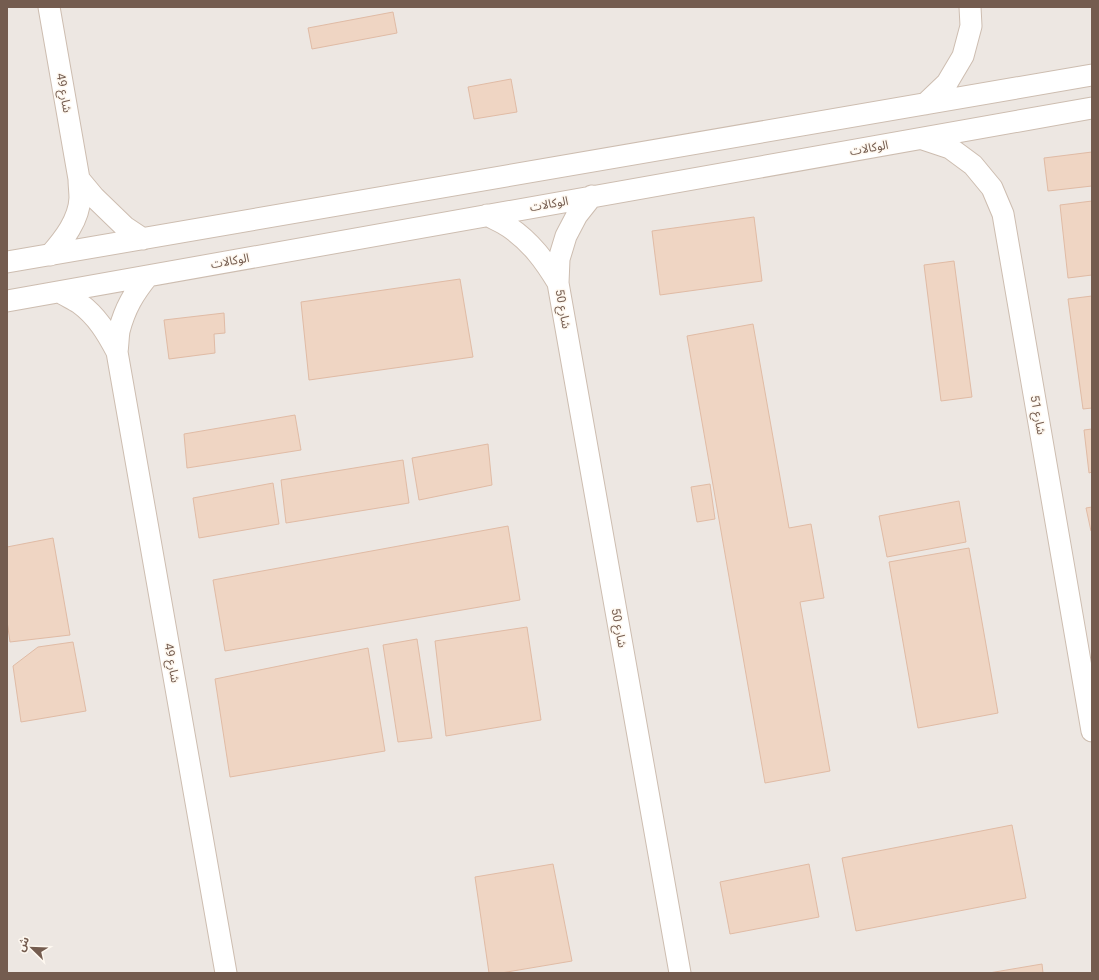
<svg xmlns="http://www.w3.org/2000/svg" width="1099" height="980" font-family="Roboto,'Noto Sans Arabic',sans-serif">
  <rect width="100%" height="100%" fill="#fbf4ea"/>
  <path fill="#ede7e2" d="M7,7h1085v966h-1085z"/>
  <path fill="#efd5c3" stroke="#e0bba5" d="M393,12l4,21 -85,16 -4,-21z
    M511,79l6,33 -43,7 -6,-32z
    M1092,152v34l-44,5 -4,-33z
    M1092,201v74l-24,3 -8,-73z
    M754,217l8,64 -102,14 -8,-64z
    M954,261l18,136 -31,4 -17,-136z
    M460,279l13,78 -164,23 -8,-78z
    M1092,296v112l-9,1 -15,-110z
    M224,313l1,20 -11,1 1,19 -46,6 -5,-39z
    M753,324l36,204 22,-4 13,74 -24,4 30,169 -65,12 -78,-447z
    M295,415l6,35 -114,18 -3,-34z
    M1092,429v43l-3,1 -5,-43z
    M488,444l4,41 -73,15 -7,-42z
    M403,460l6,43 -123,20 -5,-43z
    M273,483l6,41 -80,14 -6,-40z
    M710,484l5,35 -18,3 -6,-35z
    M959,501l7,41 -79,15 -8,-41z
    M1092,507v23l-1,1 -5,-23z
    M508,526l12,74 -295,51 -12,-71z
    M53,538l17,97 -60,7 -3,-21v-74z
    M969,548l29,165 -80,15 -29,-166z
    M527,627l14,93 -95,16 -11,-95z
    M417,639l15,99 -34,4 -15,-97z
    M73,642l13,69 -65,11 -8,-56 25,-19z
    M368,648l17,103 -155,26 -15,-98z
    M1012,825l14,73 -170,33 -14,-73z
    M553,864l19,97 -71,12h-12l-14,-96z
    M809,864l10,53 -89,17 -10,-52z
    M1042,964l1,9h-54z"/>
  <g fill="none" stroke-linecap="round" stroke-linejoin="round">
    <g stroke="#cdbdb0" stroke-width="23">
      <path id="minor" d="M49,7l30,172c0,6 1,13 1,19 -1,22 -16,41 -30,57
        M925,104l22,-21 16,-27 8,-30 -1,-19
        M923,139l27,9 23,17 19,23 11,26 89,517
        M79,179l15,18 31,30 18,12
        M592,196l-15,19 -11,21 -7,23 -1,24 122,690
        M487,215c7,4 15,7 22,12 22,15 36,34 49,56
        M7,262l1085,-187
        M148,276c-14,17 -23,32 -29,55 -1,7 -1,14 -2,21l109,621
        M60,292c6,4 13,7 19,11 18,13 28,30 38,49
        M7,301l1085,-193"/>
    </g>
    <use href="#minor" stroke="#fff" stroke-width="21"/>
  </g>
  <g text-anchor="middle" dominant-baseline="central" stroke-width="3" stroke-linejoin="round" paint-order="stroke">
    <g font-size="12" fill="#745c4f" stroke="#fef8f0">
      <text transform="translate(64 93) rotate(80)">شارع 49</text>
      <text transform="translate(869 148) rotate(-10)">الوكالات</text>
      <text transform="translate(549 204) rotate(-10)">الوكالات</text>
      <text transform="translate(230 261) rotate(-10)">الوكالات</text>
      <text transform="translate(563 309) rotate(80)">شارع 50</text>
      <text transform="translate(1038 415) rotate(80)">شارع 51</text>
      <text transform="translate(619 628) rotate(80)">شارع 50</text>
      <text transform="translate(172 663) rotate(80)">شارع 49</text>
    </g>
  </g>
  <rect width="1099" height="980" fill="none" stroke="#745c4f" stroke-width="16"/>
  <g transform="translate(32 948) rotate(293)" stroke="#fef8f0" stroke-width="3" paint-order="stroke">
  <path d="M0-3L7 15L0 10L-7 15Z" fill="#745c4f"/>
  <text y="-6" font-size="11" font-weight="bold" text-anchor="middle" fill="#745c4f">ش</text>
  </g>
</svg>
